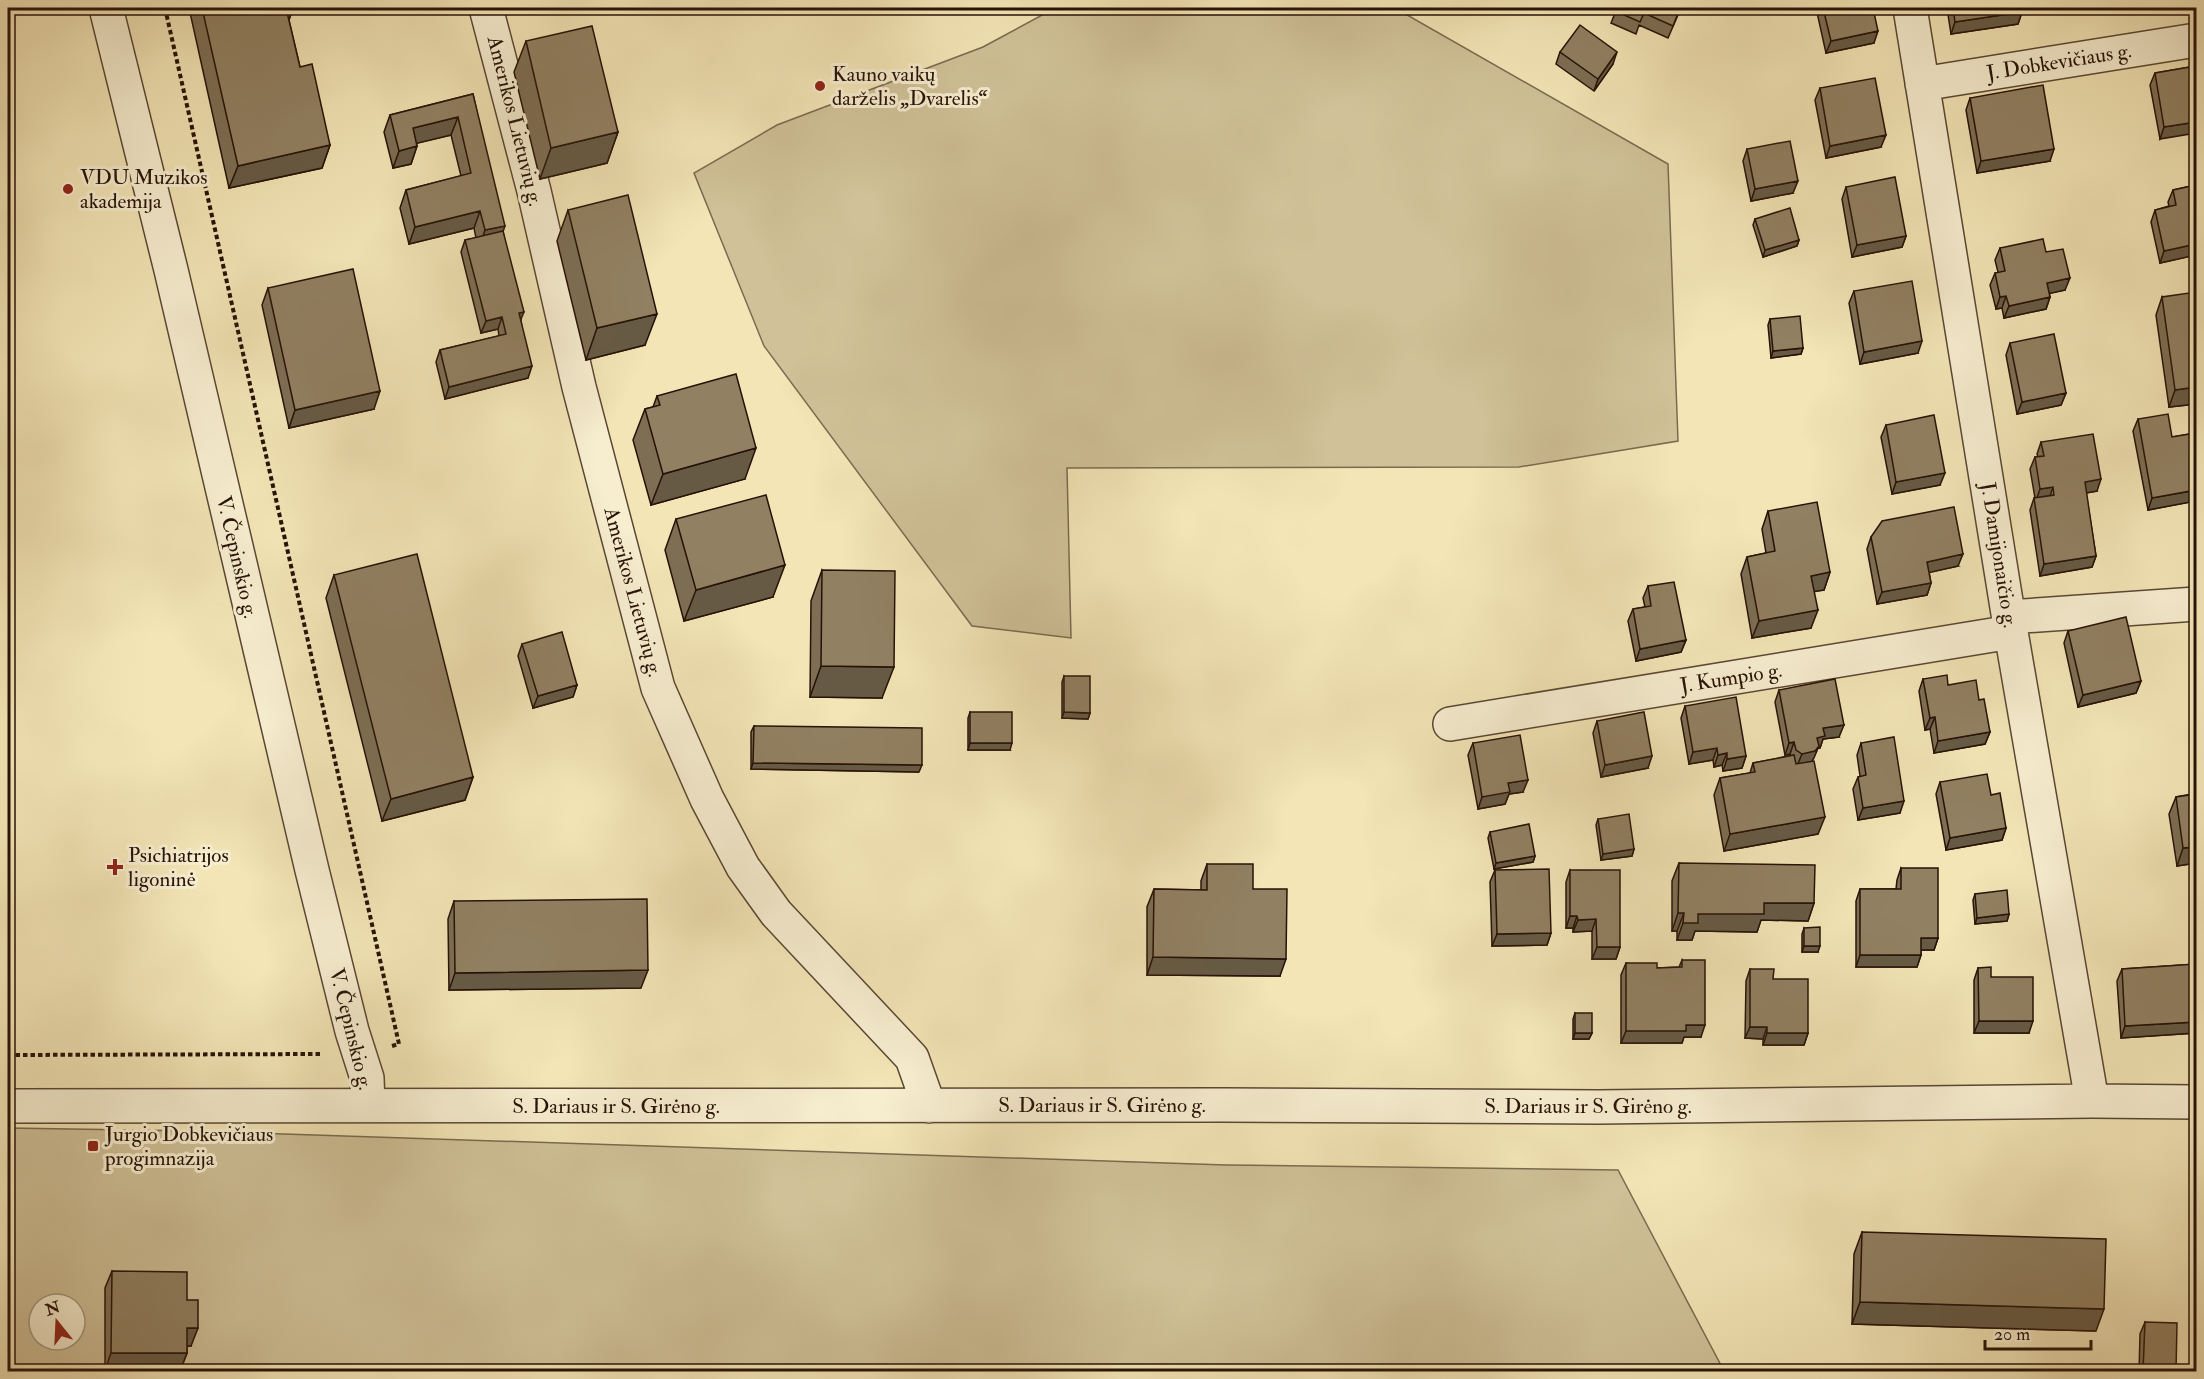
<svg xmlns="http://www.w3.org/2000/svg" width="2204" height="1379" font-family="'IM FELL Double Pica',serif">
  <rect width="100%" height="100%" fill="#f3e5b6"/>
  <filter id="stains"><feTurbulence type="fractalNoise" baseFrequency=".00333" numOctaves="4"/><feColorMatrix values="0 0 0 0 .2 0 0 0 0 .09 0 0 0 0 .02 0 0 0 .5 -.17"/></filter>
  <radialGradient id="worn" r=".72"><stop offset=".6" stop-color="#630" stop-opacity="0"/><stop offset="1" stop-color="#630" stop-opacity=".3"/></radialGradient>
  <path fill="#d0c198" stroke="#7c6a50" stroke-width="1.5" fill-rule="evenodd" d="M1055,8h340l273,156 10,277 -159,26 -452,1 4,170 -99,-12 -208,-280 -70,-173 83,-48 206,-78z
    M8,1128l187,3 1031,34 392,5 106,201 -1716,1zM39,1304h36v36h-36z"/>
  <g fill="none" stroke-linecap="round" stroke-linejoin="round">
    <g stroke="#5a4733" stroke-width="36">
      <path id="minor" d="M106,8l65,262 141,600 40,161 15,47 1,27
        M486,8l48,183 45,196 79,301 49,111 36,68 33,46 136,145 17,48
        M1910,8l101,624 81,469
        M1922,84l274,-44
        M2009,617l187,-13
        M1450,724l561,-92
        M8,1106l1215,-1 375,2 494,-6 104,1"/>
    </g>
    <path stroke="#271207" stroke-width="4" stroke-dasharray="4.5 3" stroke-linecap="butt" d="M165,8l234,1036 -7,2
      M8,1055l314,-1"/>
    <use href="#minor" stroke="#f7eed0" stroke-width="33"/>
  </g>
  <path fill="#7d6e54" stroke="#271207" stroke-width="1.5" d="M189,8h104l-4,12 11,47 30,78 -8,23 -93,20z
    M1617,8h64l-13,30 -29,-13 -3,9 -25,-11z
    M1816,8h57l1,35 -48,10z
    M1947,8h74l1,4 -4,12 -67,10z
    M526,41l92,91 -11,31 -67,16 -26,-107z
    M1560,52l53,12 -19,27 -38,-27z
    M2196,66l-36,73 -10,-54 5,-12z
    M1820,88l61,59 -55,11 -11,-58z
    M473,94l30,137 18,89 7,58 -83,21 -9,-37 4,-12 59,-14 -1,-7 -17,4 -20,-81 4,-12 11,-2 -2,-10 -65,16 -9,-36 6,-18 55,-14 -10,-41 -35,8 1,3 -6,18 -18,4 -9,-36 6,-17z
    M1970,98l80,63 -73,12 -11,-63z
    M1747,149l46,44 -42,8 -8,-40z
    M2196,185v70l-36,8 -9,-41 4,-12 14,-4 -1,-4 5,-12z
    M1846,187l60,49 -4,11 -50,10 -10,-58z
    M568,210l77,135 -59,15 -29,-119z
    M1755,219l44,21 -2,6 -34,11 -10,-32z
    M2000,248l46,4 19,38 -16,3 1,4 -4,12 -42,9 -2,-10 -6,1 -6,-24 5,-12 3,-1 -3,-12z
    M268,288l106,121 -85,19 -27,-123z
    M1854,291l64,62 -58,11 -11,-61z
    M2162,297l34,107 -27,3 -13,-92z
    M1770,319l33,29 -2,6 -30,4 -3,-33z
    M2010,343l56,50 -5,12 -44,9 -11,-59z
    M657,396l88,83 -94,26 -18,-65 12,-31 8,-2z
    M2138,419l34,18 24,-4v68l-48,9 -15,-79z
    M1886,425l54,60 -48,9 -11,-57z
    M2041,442l56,49 -11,2 10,63 -4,11 -52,9 -10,-66 4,-12h1l-5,-29 5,-12h3l-1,-3z
    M1768,511l62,61 -6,18 -10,1 -3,37 -59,10 -11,-64 6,-17 19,-4 -4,-24z
    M676,519l97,78 -89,24 -19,-71z
    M1871,537l87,29 -29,6 2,11 -4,12 -50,9 -10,-55z
    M822,570l60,128 -72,-1 1,-96z
    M334,575l139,202 -8,23 -83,21 -56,-223z
    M1648,586l38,54 -5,12 -45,9 -8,-40 5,-12 12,-2 -2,-9z
    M2068,631l73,50 -5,12 -58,14 -14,-64z
    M522,644l55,41 -4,12 -40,11 -15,-52z
    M1064,676l26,37 -2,6 -26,-1v-36z
    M1923,679l25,6 31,15 11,32 -5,12 -51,9 -4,-24 -5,1 -6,-39z
    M1779,690l60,47 -16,2 -3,9h-2l-6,13 6,73 -94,17 -10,-56 6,-17 30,-5 3,-10 37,-7v-2l-5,1 -10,-53z
    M1685,706l61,50 -4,12 -19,3 -1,-6 -8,2 -1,-7 -24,4 -8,-46z
    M970,712l40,38h-42v-32z
    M1597,721l51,47 -47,9 -8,-44z
    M754,726l165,46 -168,-3v-37z
    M1473,743l50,49 -14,2 -4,10 -27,5 -10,-54z
    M1861,743l39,70 -42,7 -5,-31 5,-12 2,-1 -3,-21z
    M2196,764v99l-19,3 -8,-52 7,-17 16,-3 -2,-13z
    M1940,782l51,13 15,33 -4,12 -56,10 -10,-56z
    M1598,819l36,30 -2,7 -31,4 -5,-35z
    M1490,832l45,24 -2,6 -39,7 -6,-31z
    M1679,863l135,40 -6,18 -47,-1 -4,12 -62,-1 -3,9h-15v-9h-5v-50z
    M1207,864l46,25 27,87 -133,-1v-68l7,-18 47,1v-9z
    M1901,868l37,70 -4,12h-13v5l-4,12h-61v-66l4,-12h36l1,-9z
    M1495,870l56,63 -4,12 -55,1 -2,-64z
    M1570,870l50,77 -4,12h-24v-28l-19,1v-4h-7v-46z
    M1975,894l34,20 -2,7 -32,3 -2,-24z
    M454,901l187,87 -192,2 -1,-71z
    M1804,928l14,24h-16v-18z
    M1682,960l19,77h-17l-2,6h-61v-68l5,-12 31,5 22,-1z
    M2196,964v69l-75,5 -4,-57 5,-12z
    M1978,968l13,9 38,56h-55v-53z
    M1750,969l23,10 35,54 -4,12h-41v-6l-18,-1 1,-57z
    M1575,1013l17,20 -3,6h-16v-20z
    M1862,1232l234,99 -244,-7 2,-70z
    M112,1271l75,29 4,46h-4v7l-7,18 -75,-1v-82z
    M2145,1322l31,49h-37l1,-37z"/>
  <path fill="#665a45" stroke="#271207" stroke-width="1.5" d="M282,8h11l-4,12z
    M666,8h17l-18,3z
    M2022,12l-4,12 -67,10 4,-12z
    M1878,31l-4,12 -48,10 5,-12z
    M1617,52l-4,12 -19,27 4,-12z
    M458,117l-7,18 -45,11 7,-18z
    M2196,122v11l-36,6 4,-12z
    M618,132l-11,31 -67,16 11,-31z
    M1886,135l-5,12 -55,11 4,-12z
    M330,145l-8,23 -93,20 9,-22z
    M417,146l-6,18 -18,4 6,-17z
    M2054,149l-4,12 -73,12 4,-12z
    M1798,181l-5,12 -42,8 4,-12z
    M480,211l-6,17 -65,16 6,-17z
    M505,226l-6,17 -20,5 6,-18z
    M1906,236l-4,11 -50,10 5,-12z
    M1799,240l-2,6 -34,11 2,-7z
    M2196,244v11l-36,8 4,-12z
    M2070,278l-5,12 -22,5 4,-12z
    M2006,296l-4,12 -6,1 4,-12z
    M2050,297l-4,12 -42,9 5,-12z
    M524,312l-5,12v-11z
    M657,314l-12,31 -59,15 11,-32z
    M502,317l-4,12 -17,4 5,-12z
    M1922,341l-4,12 -58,11 4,-12z
    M1803,348l-2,6 -30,4 2,-7z
    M532,366l-4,12 -83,21 4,-12z
    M2196,387v17l-27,3 6,-17z
    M380,391l-6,18 -85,19 6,-18z
    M2066,393l-5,12 -44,9 5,-12z
    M756,448l-11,31 -94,26 12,-31z
    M1945,473l-5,12 -48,9 4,-12z
    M2101,479l-4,12 -17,3 5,-12z
    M2053,487l-4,12 -13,2 4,-12z
    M2196,490v11l-48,9 4,-12z
    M1963,554l-5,12 -35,8 4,-12z
    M2096,556l-4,11 -52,9 4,-12z
    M785,565l-12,32 -89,24 12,-31z
    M1830,572l-6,18 -19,3 6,-17z
    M1931,583l-4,12 -50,9 5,-12z
    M1818,610l-7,18 -59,10 7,-17z
    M1686,640l-5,12 -45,9 4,-12z
    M821,666l73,1 -12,31 -72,-1z
    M2141,681l-5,12 -58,14 5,-12z
    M577,685l-4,12 -40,11 5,-12z
    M1064,712l26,1 -2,6 -26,-1z
    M1935,717l-5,12 -5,1 5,-12z
    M1844,725l-5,12 -16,2 -3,9h-2l-4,10 -3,5 -14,3 5,-12 21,-26z
    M1990,732l-5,12 -51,9 4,-12z
    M1794,742l-4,12 -5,1 4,-12z
    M970,743h42l-2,7h-42z
    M1717,748l-4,12 -24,4 4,-12z
    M1727,753l-5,12 -8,2 4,-12z
    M1652,756l-4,12 -47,9 4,-12z
    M1746,756l-4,12 -19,3 4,-12z
    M753,763l169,2 -3,7 -168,-3z
    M473,777l-8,23 -83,21 9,-22z
    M1528,780l-5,12 -14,2 -4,10 -27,5 4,-12 26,-14z
    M1904,801l-4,12 -42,7 5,-12z
    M1825,817l-7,17 -94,17 6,-17z
    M2006,828l-4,12 -56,10 4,-12z
    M2196,847v16l-19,3 6,-18z
    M1634,849l-2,7 -31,4 2,-6z
    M1535,856l-2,6 -39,7 2,-6z
    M1764,903h50l-6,18 -47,-1 -4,12 -62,-1 -3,9h-15l6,-17 15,-9z
    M1678,913h6l-7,18h-5z
    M2009,914l-2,7 -32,3 2,-6z
    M1570,916h7l-4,12h-7z
    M1596,919l-4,12 -19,1 5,-12z
    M1551,933l-4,12 -55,1 5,-12z
    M1921,938h17l-4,12h-17z
    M1804,946h16l-2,6h-16z
    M1597,947h23l-4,12h-24z
    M1860,955h61l-4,12h-61z
    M1153,957l133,2 -6,17 -133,-1z
    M648,970l-7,18 -192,2 6,-17z
    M1979,1021h54l-4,12h-55z
    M2196,1022v11l-75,5 4,-12z
    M1686,1025h19l-4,12h-17l-2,6h-61l5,-12z
    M1750,1027h17l-4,12 -18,-1z
    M1575,1033h17l-3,6h-16z
    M1767,1033h41l-4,12h-41z
    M1860,1302l244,7 -8,22 -244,-7z
    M187,1328h11l-7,18h-10z
    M111,1353h76l-7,18 -75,-1z"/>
  <path fill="#918062" stroke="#271207" stroke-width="1.5" d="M202,8h84l14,59 12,-3 18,81 -92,21z
    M1617,8h63l-7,18 -29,-13 -4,9 -25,-11z
    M1823,8h50l5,23 -47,10z
    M1953,8h68l1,4 -67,10z
    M1580,25l37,27 -19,27 -38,-27z
    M592,26l26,106 -67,16 -25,-107z
    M2196,66v56l-32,5 -9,-54z
    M1875,78l11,57 -56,11 -10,-58z
    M2043,85l11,64 -73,12 -11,-63z
    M473,94l32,132 -20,4 -5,-19 -65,16 -9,-37 65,-17 -13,-56 -45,11 4,18 -18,5 -9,-36z
    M1790,141l8,40 -43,8 -8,-40z
    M1895,177l11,59 -49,9 -11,-58z
    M2196,185v59l-32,7 -9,-41 21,-5 -3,-15z
    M628,195l29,119 -60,14 -29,-118z
    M1790,208l9,32 -34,10 -10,-31z
    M503,231l21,81 -5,1 13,53 -83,21 -9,-37 66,-16 -4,-17 -16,4 -21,-81z
    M2043,239l3,13 17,-3 7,29 -23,5 3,14 -41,9 -3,-10 -6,1 -5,-24 10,-2 -5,-23z
    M353,269l27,122 -85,19 -27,-122z
    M1912,281l10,60 -58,11 -10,-61z
    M2196,292v95l-21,3 -13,-93z
    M1800,316l3,32 -30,3 -3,-32z
    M2054,334l12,59 -44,9 -12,-59z
    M736,374l20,74 -93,26 -18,-65 15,-4 -3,-9z
    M2168,414l4,23 24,-4v57l-44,8 -14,-79z
    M1934,415l11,58 -49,9 -10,-57z
    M2093,434l8,45 -16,3 11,74 -52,8 -10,-66 20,-3 -1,-8 -13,2 -5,-32 9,-1 -3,-14z
    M766,495l19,70 -89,25 -20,-71z
    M1817,502l13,70 -19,4 7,34 -59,11 -12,-64 28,-6 -7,-40z
    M1954,507l9,47 -36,8 4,21 -49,9 -11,-55 11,-16z
    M417,554l56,223 -82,22 -57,-224z
    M822,570l73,1 -1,96 -73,-1z
    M1674,582l12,58 -46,9 -7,-40 18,-3 -3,-20z
    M2126,617l15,64 -58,14 -15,-64z
    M562,632l15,53 -39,11 -16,-52z
    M1947,675l1,10 28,-5 3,20 5,-1 6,33 -52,9 -3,-24 -5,1 -7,-39z
    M1064,676h26v37l-26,-1z
    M1835,679l9,46 -21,3 2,8 -8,2 2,8 -4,5 -13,3 -6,-4 -2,-8 -5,1 -10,-53z
    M1736,697l10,59 -19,3v-6l-9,2 -1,-7 -24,4 -8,-46z
    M970,712h42v31h-42z
    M1644,712l8,44 -47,9 -8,-44z
    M754,726l168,2v37l-169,-2z
    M1520,735l8,45 -20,3 2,9 -28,5 -9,-54z
    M1894,737l10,64 -41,7 -5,-31 8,-2 -5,-32z
    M1794,755l2,9 18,-3 11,56 -95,17 -10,-56 35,-6 -2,-9z
    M1987,774l4,21 9,-2 6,35 -56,10 -10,-56z
    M2196,794v53l-13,1 -7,-51z
    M1629,814l5,35 -31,5 -5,-35z
    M1529,824l6,32 -39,7 -6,-31z
    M1679,863l136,2 -1,38h-50v11h-66v9h-15l1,-10h-6z
    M1207,864h46v25h34l-1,70 -133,-2 1,-68 53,1z
    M1901,868h37v70h-17v17h-61v-66h41z
    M1549,869l2,64 -54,1 -2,-64z
    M1570,870h50v77h-23l-1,-28 -18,1 -1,-4h-7z
    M2007,890l2,24 -32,4 -2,-24z
    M647,899l1,71 -193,3 -1,-72z
    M1820,927v19h-16v-18z
    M1682,960h23v65h-19v6h-60v-68h31v5l25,-1z
    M2196,964v58l-71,4 -3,-57z
    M1991,967v10h42v44h-54l-1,-53z
    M1750,969h24l-1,10h35v54h-41v-6h-17z
    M1575,1013h17v20h-17z
    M1862,1232l244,7 -2,70 -244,-7z
    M112,1271l75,1v28h11v28h-11v25h-76z
    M2145,1322l32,1 -1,48h-33z"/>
  <g fill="#8f2418" stroke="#f7eed0" stroke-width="2">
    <circle cx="820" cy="86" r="6"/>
    <circle cx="68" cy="189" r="6"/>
    <path d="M112 858h6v6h6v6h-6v6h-6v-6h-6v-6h6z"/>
    <rect x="87" y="1140" width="12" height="12" rx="3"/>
  </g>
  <g text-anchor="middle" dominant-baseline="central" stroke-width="6" stroke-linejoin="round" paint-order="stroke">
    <g font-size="21" fill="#271207" stroke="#f7eed0">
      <text transform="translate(2059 62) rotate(-9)">J. Dobkevičiaus g.</text>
      <text transform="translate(515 121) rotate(76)">Amerikos Lietuvių g.</text>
      <text transform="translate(1999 555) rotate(81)">J. Damijonaičio g.</text>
      <text transform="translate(237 557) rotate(77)">V. Čepinskio g.</text>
      <text transform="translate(633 592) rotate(75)">Amerikos Lietuvių g.</text>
      <text transform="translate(1731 678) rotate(-9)">J. Kumpio g.</text>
      <text transform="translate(351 1029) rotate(76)">V. Čepinskio g.</text>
      <text x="1102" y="1105">S. Dariaus ir S. Girėno g.</text>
      <text x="616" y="1106">S. Dariaus ir S. Girėno g.</text>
      <text x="1588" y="1106">S. Dariaus ir S. Girėno g.</text>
    </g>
    <g font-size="21" fill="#271207" stroke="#f7eed0" text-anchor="start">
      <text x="832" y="74">Kauno vaikų<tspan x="832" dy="24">darželis „Dvarelis“</tspan></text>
      <text x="80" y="177">VDU Muzikos<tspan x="80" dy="24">akademija</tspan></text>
      <text x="128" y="855">Psichiatrijos<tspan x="128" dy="24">ligoninė</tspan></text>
      <text x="105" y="1134">Jurgio Dobkevičiaus<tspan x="105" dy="24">progimnazija</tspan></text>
    </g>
  </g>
  <rect width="2204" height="1379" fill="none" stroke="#f3e5b6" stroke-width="30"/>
  <rect x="9" y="9" width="2186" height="1361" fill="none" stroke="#271207" stroke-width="3"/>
  <rect x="15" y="15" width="2174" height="1349" fill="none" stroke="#271207" stroke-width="1.5"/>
  <g transform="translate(57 1322) rotate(342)"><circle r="28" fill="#f7eed0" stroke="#a49680" stroke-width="1.5"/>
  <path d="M0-4.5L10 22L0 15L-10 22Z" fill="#8f2418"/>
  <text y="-9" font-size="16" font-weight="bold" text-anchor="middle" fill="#271207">N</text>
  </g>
  <path d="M1985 1340v9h106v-9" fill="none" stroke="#271207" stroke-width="3"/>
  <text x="1994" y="1340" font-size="18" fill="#271207" stroke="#f7eed0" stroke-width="4.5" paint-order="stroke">20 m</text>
  <rect width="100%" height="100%" filter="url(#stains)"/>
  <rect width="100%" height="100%" fill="url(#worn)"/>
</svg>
